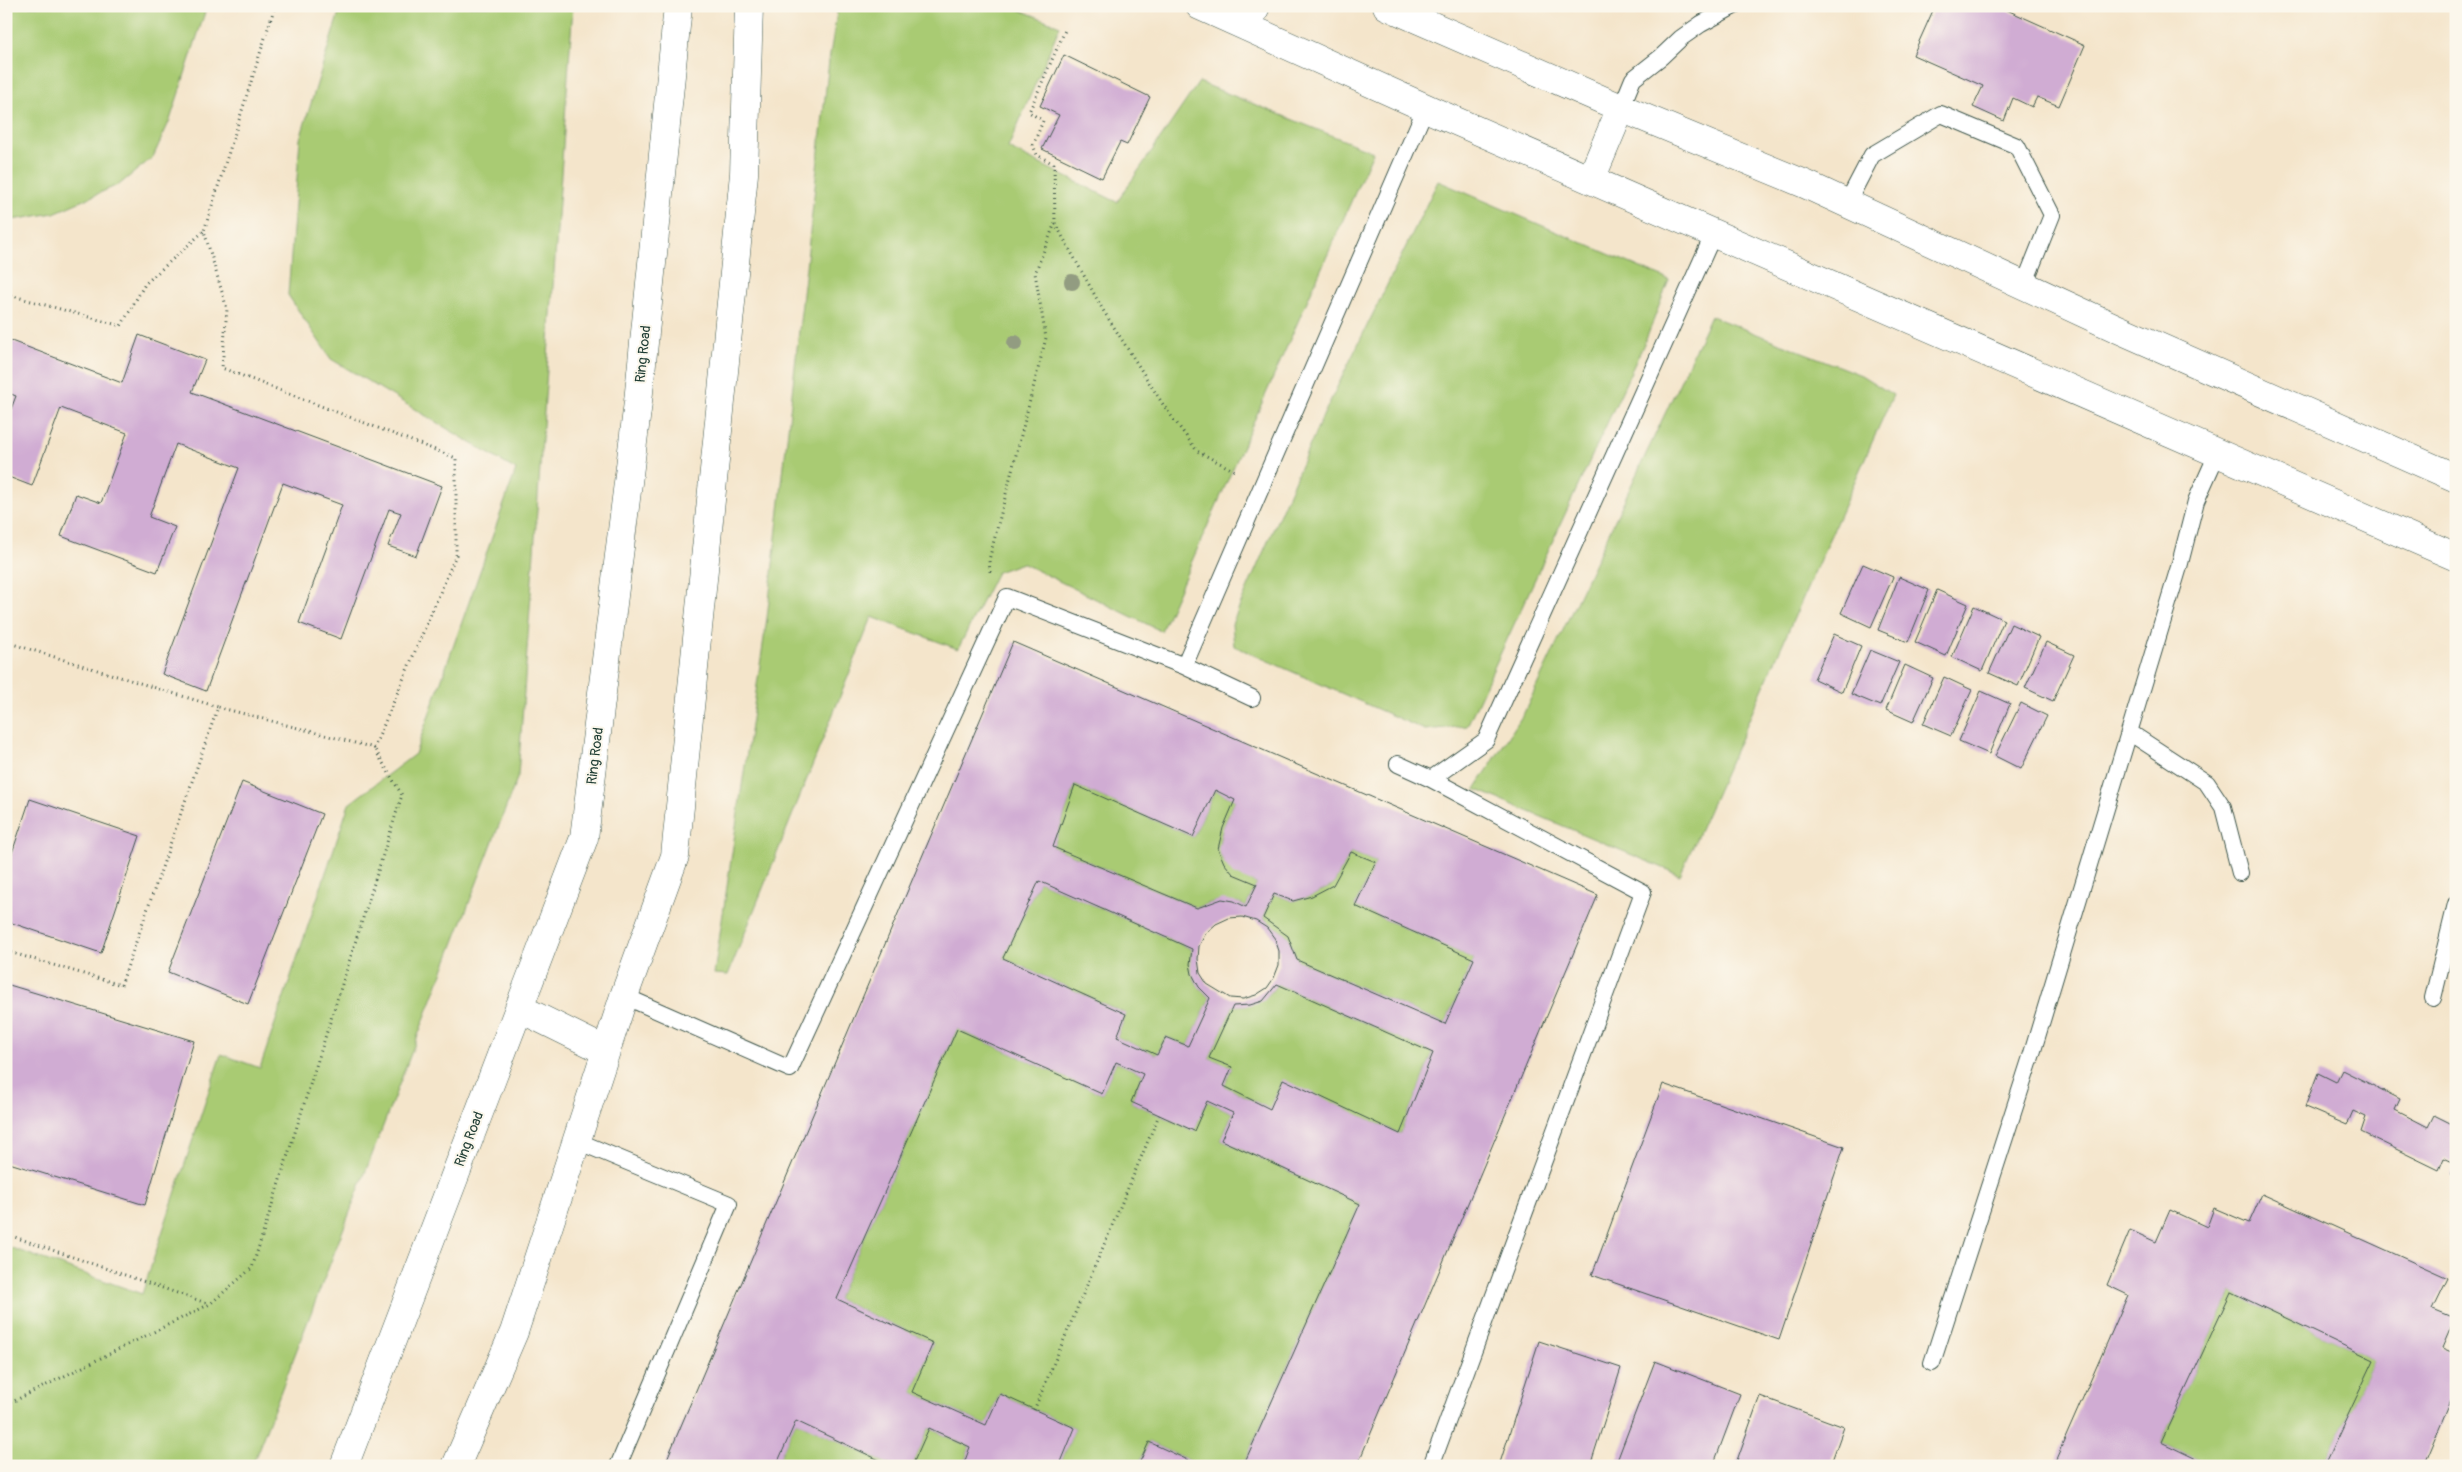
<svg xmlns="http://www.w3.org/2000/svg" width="2462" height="1472" font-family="Pangolin,sans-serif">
  <rect width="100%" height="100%" fill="#fbf7ec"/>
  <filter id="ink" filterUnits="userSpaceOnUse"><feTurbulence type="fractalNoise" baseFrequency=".02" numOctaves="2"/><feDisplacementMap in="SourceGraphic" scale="10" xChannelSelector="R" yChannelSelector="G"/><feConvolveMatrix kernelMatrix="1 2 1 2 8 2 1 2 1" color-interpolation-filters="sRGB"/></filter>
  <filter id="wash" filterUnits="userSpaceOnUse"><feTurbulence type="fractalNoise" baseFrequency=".0096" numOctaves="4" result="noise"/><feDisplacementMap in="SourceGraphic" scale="20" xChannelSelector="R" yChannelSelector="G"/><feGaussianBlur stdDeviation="1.12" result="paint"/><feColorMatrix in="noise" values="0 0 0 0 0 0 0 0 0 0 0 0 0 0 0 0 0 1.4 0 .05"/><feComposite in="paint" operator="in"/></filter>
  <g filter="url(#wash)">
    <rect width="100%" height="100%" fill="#f4e5cb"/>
    <path fill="#a9cb73" stroke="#648454" d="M6,6h201l-37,114 -17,37 -33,27 -66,29 -48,8z
      M341,6h232l-55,770 -266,690h-246v-220l136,48 79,-240 39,14 89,-264 66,-50 101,-284 -185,-111 -43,-64 12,-156z
      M838,6h172l50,20 -52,122 109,54 82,-120 174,70 -212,479 -139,-68 -25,9 -39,77 -86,-32 -144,358 -14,-1 53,-356 62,-557z
      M1438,181l231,99 -22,57 -180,389 -42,4 -191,-84 -2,-22 88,-202z
      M1711,316l150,59 32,20 -213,480 -205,-86 49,-76z
      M1075,785l118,52 22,-47 20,10c-20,45 -29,62 22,84l-11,23c-19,-10 -30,-7 -49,1l-144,-61z
      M1351,852l25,10 -21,44 119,53 -29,65 -148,-64 -9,-24 -25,-18 11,-24 19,7 19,-5 21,-11z
      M1039,881l153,68c-3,21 1,35 18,49l-22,48 -22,-9 -9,18 -40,-18 9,-23 -123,-56z
      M1277,984l156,69 -33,81 -117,-54 -13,29 -46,-23 8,-19 -23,-9 24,-52c20,-1 33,-4 44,-22z
      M957,1029l145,65 14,-32 27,12 -12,28 63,29 13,-30 26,12 -12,27 139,64 -117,262h-42l-52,-24 -11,24h-69l-8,-4 14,-34 -75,-34 -14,31 -74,-33 21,-49 -96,-44z
      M2231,1292l143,68 -50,106h-113l-50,-24z
      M796,1421l96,45h-116z
      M929,1428l41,19 -7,19h-51z"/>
    <g id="blocks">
      <path fill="#d0acd3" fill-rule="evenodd" d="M1935,6h63l87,39 -26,61 -22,-9 -5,10 -19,-9 -9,23 -31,-14 10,-21 -70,-31z
        M1064,55l86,42 -23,48 -7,-3 -18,36 -60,-29 17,-34 -19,-9z
        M139,335l66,25 -13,32 250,94 -26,70 -28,-10 13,-33 -12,-4 -48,130 -42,-16 43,-118 -59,-22 -77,208 -44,-17 77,-206 -63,-24 -27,73 26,10 -18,45 -96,-36 15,-42 25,9 26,-70 -66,-25 -29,78 -26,-10v-54l10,-26 -10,-4v-53l116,44z
        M1863,564l30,13 -22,50 -30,-14z
        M1899,577l30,13 -21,52 -30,-12z
        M1937,590l31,14 -22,52 -31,-14z
        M1974,606l30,14 -22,51 -30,-14z
        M2011,624l28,13 -21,49 -29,-13z
        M1834,634l27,12 -19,46 -28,-13z
        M1013,642l585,253 -241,571h-114l117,-262 -139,-64 12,-27 -26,-12 -13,30 -63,-29 12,-28 -27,-12 -14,32 -145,-65 -120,270 96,44 -21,49 74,33 14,-31 75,34 -14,34 8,4h-106l7,-19 -41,-19 -17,38h-20l-96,-45 -20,45h-112zM1075,785l118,52 22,-47 20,10 -12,28 -5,21 6,14 9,11 24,10 -11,23 -12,-6 -12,-2 -25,9 -144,-61zM1351,852l25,10 -21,44 119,53 -29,65 -148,-64 -9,-24 -25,-18 11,-24 19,7 19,-5 21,-11zM1039,881l153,68 -2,15 2,10 7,13 11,11 -22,48 -22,-9 -9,18 -40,-18 9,-23 -123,-56zM1242,917l14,4 11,7 8,11 4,12v14l-5,13 -7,10 -11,7 -13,4 -13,-1 -23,-14 -7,-11 -2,-14 1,-13 7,-13 10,-9 13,-6zM1277,984l156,69 -33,81 -117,-55 -13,30 -46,-23 8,-19 -23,-9 24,-52 17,-1 13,-4z
        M2046,642l28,13 -21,46 -28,-13z
        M1870,650l29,12 -19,44 -29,-12z
        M1905,665l28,13 -20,44 -27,-12z
        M1944,677l28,13 -21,46 -28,-12z
        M1981,691l29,13 -21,50 -30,-13z
        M2021,703l26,13 -26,53 -26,-13z
        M242,782l80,32 -74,190 -80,-32z
        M30,799l110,37 -39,117 -95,-32v-50z
        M6,984l188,57 -49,164 -139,-43z
        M2342,1070l58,29 -5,11 33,17 6,-12 22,11v52l-6,-3 5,-12 -11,-5 -5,12 -78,-38 5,-15 -13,-6 -6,14 -42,-18 13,-34 18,9z
        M1663,1084l181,63 -65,193 -187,-65z
        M2262,1194l186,84 -15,31 22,9 -13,30 14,6v34l-33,78h-99l50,-106 -143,-68 -70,150 50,24h-158l75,-171 -21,-10 23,-55 26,12 14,-32 37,17 7,-19 35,15z
        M1539,1341l82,27 -31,98h-91z
        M1655,1361l85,33 -27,72h-98z
        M1760,1396l84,31 -14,39h-95z
        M1149,1442l52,24h-63z"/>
    </g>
  </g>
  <g filter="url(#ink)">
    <use href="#blocks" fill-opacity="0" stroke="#3f564b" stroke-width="1"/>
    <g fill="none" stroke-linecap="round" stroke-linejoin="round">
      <g stroke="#3f564b" stroke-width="18">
        <path id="lane" d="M1621,108l12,-29 28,-22 20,-19 20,-14 33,-18
          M1847,203l25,-48 69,-41 76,32 35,69 -28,70
          M1184,666l242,-559
          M2129,732l78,51 16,24 17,66
          M1398,764l33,15 55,-39 228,-507
          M1431,779l212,113 -212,574
          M624,996l166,73 217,-472 177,69 68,32
          M2433,998l23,-94
          M577,1141l152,63 -111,262
          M1932,1363l98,-303 149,-493 17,-66 22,-49"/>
      </g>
      <g stroke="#3f564b" stroke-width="29">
        <path id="primary" d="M1200,6l235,106 1021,445
          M1387,6l234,102 184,76 311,144 340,150
          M1247,27l9,-21
          M1591,179l30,-71
          M519,1008l87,43
          M344,1466l240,-628 54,-436 40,-396
          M456,1466l58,-134 110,-336 51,-140 69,-682 5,-168"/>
      </g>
      <path stroke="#3f564b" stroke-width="3" stroke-dasharray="1 4" stroke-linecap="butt" d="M1055,223l48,87 61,96 33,45 38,20
        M6,294l115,32 24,-42 59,-53
        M990,572l-1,-12 57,-222 -11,-65 20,-50 -1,-59 -17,-9 -4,-10 10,-24 -14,-9 37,-84
        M6,642l212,65
        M6,951l115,34 97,-278 156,41 82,-193v-97l-234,-90 5,-59 -23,-78 71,-225
        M6,1234l203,70
        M6,1405l204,-101 42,-36 150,-473 -28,-47
        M1034,1410l125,-295"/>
      <use href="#lane" stroke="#fff" stroke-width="16"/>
      <use href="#primary" stroke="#fff" stroke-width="28"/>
    </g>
    <g fill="#929c81">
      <circle cx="1072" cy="282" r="8"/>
      <circle cx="1015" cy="343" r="8"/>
    </g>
  </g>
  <g text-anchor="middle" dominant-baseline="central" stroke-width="4" stroke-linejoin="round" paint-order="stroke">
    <g font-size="14" fill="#1f3d34" stroke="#fbf7ec">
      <text transform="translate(643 354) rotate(-84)">Ring Road</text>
      <text transform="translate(595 756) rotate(-83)">Ring Road</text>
      <text transform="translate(469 1139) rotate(-69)">Ring Road</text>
    </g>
  </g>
  <rect width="2462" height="1472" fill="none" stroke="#fbf7ec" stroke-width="25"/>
</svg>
